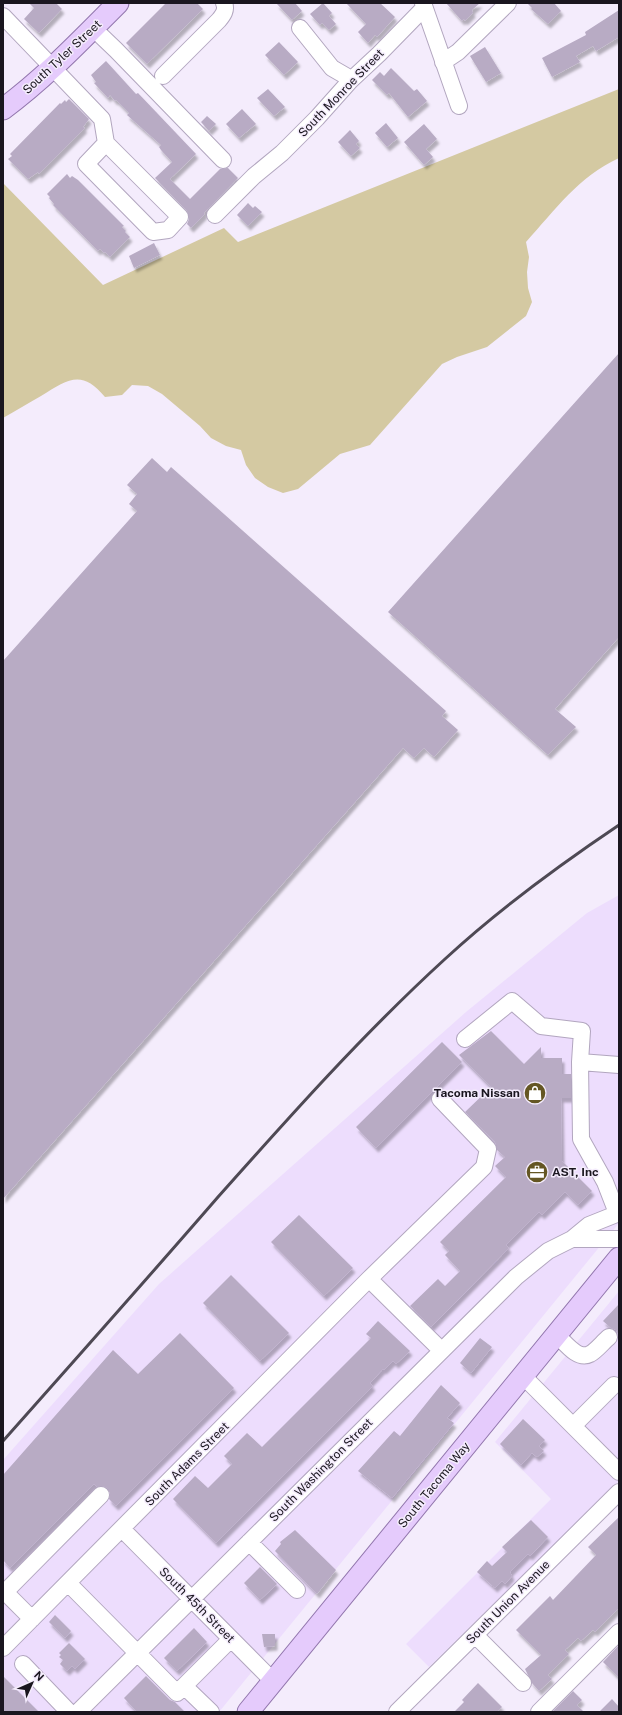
<svg xmlns="http://www.w3.org/2000/svg" width="622" height="1715" font-family="'Public Sans',sans-serif">
  <defs>
    <filter id="shadow"><feDropShadow dx="2.5" dy="4.5" stdDeviation="1" flood-color="#0004"/></filter>
  </defs>
  <rect width="100%" height="100%" fill="#f4ecfc"/>
  <path fill="#edddfd" d="M619,895v328l-400,489h-216v-252l156,-176 307,-272 121,-99z
    M619,1291v190l-190,186 -23,-23 145,-145 -56,-57z"/>
  <path fill="#d4c9a2" d="M619,89v69c-41,19 -63,51 -93,84l3,15 -2,15 1,16 4,14 -6,14 -39,31 -30,10 -15,7 -72,81 -30,9 -42,35 -15,4 -15,-6 -13,-9 -9,-13 -5,-15 -15,-4 -15,-8 -11,-12 -38,-32 -14,-8 -16,-1 -10,10 -17,2c-23,-28 -37,-18 -64,-1 -13,7 -25,15 -38,22v-235l100,102 121,-57 14,14z"/>
  <path fill="#b8abc4" filter="url(#shadow)" d="M29,3h27l6,6 -23,24 -15,-14 10,-11z
    M166,3h31l6,6 -56,55 -21,-21z
    M276,3h19l7,8 -10,9z
    M323,3l9,10 -3,3 7,8 -7,6 -7,-7 -2,2 -10,-11z
    M346,3h34l15,14 -18,20 -2,-2 -7,8 -10,-11 8,-8z
    M446,3h34l-8,7 1,3 -8,8 -1,-2 -2,2z
    M527,3h27l7,8 -13,13 -17,-15 1,-1z
    M619,10v27l-23,14 -3,-5 -17,10 4,6 -28,15 -10,-19 44,-23 -1,-3z
    M279,42l19,20 -14,13 -19,-20z
    M485,47l16,26 -15,9 -16,-26z
    M106,61l30,33 2,-1 58,61 -26,25 20,20 30,-30 8,-1 10,10 -34,35 1,1 -14,14 -4,-4 2,-5 -2,-8 -32,-33 17,-16 -11,-12 -2,-3 2,-2 -34,-30 2,-2 -13,-13 -1,1 -5,-6 -2,3 -14,-15 2,-1 -5,-7z
    M391,68l23,23 3,-2 10,12 -19,16 -19,-24 -2,2 -15,-15 8,-8 4,4z
    M268,89l17,18 -11,9 -17,-18z
    M69,99l20,20 -6,8 2,1 -46,46 -1,-2 -10,7 -20,-20 4,-3 -2,-2 50,-51 1,1 4,-4 1,2z
    M242,109l14,15 -17,14 -13,-14z
    M207,116l9,8 -7,7 -8,-9z
    M386,123l12,15 -11,9 -12,-14z
    M424,124l13,15 -11,10 7,8 -9,8 -20,-23z
    M350,130l9,11 -3,3 4,4 -9,8 -13,-14z
    M67,174l3,4 2,-2 6,4 46,46 -2,1 4,4 -1,1 5,5 -20,20 -5,-5 -1,1 -4,-4 -2,2 -45,-46 1,-1 -5,-6 1,-1 -3,-3z
    M248,203l5,5 2,-2 7,6 -14,14 -11,-11z
    M154,243l6,12 -26,13 -5,-12z
    M619,353v284l-64,72 21,18 -28,28 -160,-143z
    M152,458l15,14 4,-5 275,244 -4,5 16,14 -24,27 -10,-9 -10,10 -11,-10 -400,451v-538l134,-150 -8,-7 8,-10 -10,-9z
    M491,1031l33,33 17,-17v11h21v16h9v24h-10l1,63 30,30 -14,14 -13,-13 -23,23 -3,-3 -33,33 3,3 -78,79 -21,-21 28,-27 7,7 15,-15 -15,-16 4,-4 -9,-9 66,-65 -11,-11 10,-9 -8,-7 -2,-8 -30,-30 26,-25 -32,-32z
    M442,1042l20,20 -86,86 -20,-21z
    M299,1215l54,53 -29,28 -53,-54z
    M231,1275l58,58 -29,28 -57,-58z
    M619,1304v32l-3,-6 -5,-2 -8,-7z
    M378,1321l32,30 -14,13 -3,-3 -9,9 -1,-1 -13,14 3,3 -157,157 -43,-44 22,-23 13,12 24,-24 -8,-8 23,-23 15,14 109,-109 -5,-4z
    M180,1333l54,55 -118,118 -7,-7 1,-6 -3,-5 -4,-2 -6,1 -3,-3 -84,84 -7,-8v-85l110,-125 25,24z
    M480,1338l12,9 -21,26 -11,-10z
    M441,1385l19,18 -13,15 7,5 -62,75 -34,-27 36,-40 6,5z
    M523,1419l22,21 -6,6 5,5 -7,6 -5,-4 -11,12 -21,-21z
    M619,1517v91l-24,24 -2,-2 -12,11 -3,-3 -13,12 4,4 -21,21 4,4 -13,12 -7,-8 -7,-14 16,-14 -25,-25 34,-34 3,4 43,-45 -8,-8z
    M531,1520l17,17 -18,19 -2,-2 -18,18 2,4 -7,8 -3,-3 -7,7 -18,-16 10,-11 5,5 15,-14 -5,-5z
    M295,1530l41,40 -19,24 -42,-43 6,-7 -1,-2z
    M260,1567l17,17 -17,16 -16,-17z
    M55,1615l16,16 -6,7 -16,-16z
    M194,1628l13,14 -30,29 -13,-13z
    M262,1634h13v12l-11,1z
    M69,1643l16,16 -10,10 -3,-3 -5,5 -7,-7 3,-4 -4,-3 2,-2 -2,-2z
    M619,1645v33l-16,-16z
    M3,1676l36,36h-36z
    M146,1676l24,24 5,2 10,10h-48l-13,-14z
    M478,1683l24,24 -5,5h-43l10,-10 -2,-2z
    M573,1691l9,9 -5,5 7,7h-32z
    M612,1699l7,8v5h-20z"/>
  <g fill="none" stroke-linecap="round" stroke-linejoin="round">
    <g stroke="#b2a6bf" stroke-width="18">
      <path id="minor" d="M423,3l36,103
        M3,16l99,103 4,24 -20,21 67,68 15,-2 12,-13 -74,-74
        M93,28l23,22 107,110
        M300,28l32,40 19,11
        M443,62l15,-10 50,-49
        M163,76l56,-56c4,-5 8,-10 5,-17
        M215,215l39,-39 28,-23 35,-35 33,-37 29,-27 45,-46
        M465,1039l47,-38 29,25 41,5 -2,31 1,77 24,43 12,31
        M580,1062l39,3
        M572,1239h47
        M369,1279l72,71
        M556,1334c8,7 21,27 34,20 6,-3 13,-12 19,-17
        M523,1376l96,96
        M573,1426l41,-41
        M122,1529l151,152
        M249,1542l48,48
        M68,1583l109,110 54,-54
        M32,1619l-27,-27 96,-97
        M475,1635l48,48
        M3,1648l366,-369 115,-112 4,-18 -48,-50
        M23,1664l46,48
        M184,1686l27,26
        M78,1712l438,-435 32,-26 24,-12 17,-14 30,-12
        M397,1712l222,-220
        M539,1712l80,-80"/>
    </g>
    <g stroke="#9276ad" stroke-width="23">
      <path id="major" d="M3,109c42,-31 78,-69 115,-106
        M248,1712l371,-454"/>
    </g>
    <use href="#minor" stroke="#fff" stroke-width="16"/>
    <use href="#major" stroke="#e5cbfc" stroke-width="21"/>
    <path stroke="#4e4954" stroke-width="3" d="M3,1441c72,-81 144,-162 215,-244 73,-82 146,-164 227,-238 54,-50 113,-93 174,-134"/>
  </g>
  <defs>
    <g id="shop-disc" transform="scale(1.15)"><circle r="9.5" fill="#645623" stroke="#f4ecfc"/><path d="M-5-2.5h2.3a2.7 3.5 0 0 1 5.4 0H5L5.5 6h-11ZM-1.5-2.5h3a1.5 2.3 0 0 0-3 0Z" fill="#fff"/></g>
    <g id="office-disc" transform="scale(1.15)"><circle r="9.5" fill="#645623" stroke="#f4ecfc"/><path d="M-6-3h4V-5.5h4V-3h4V5H-6ZM-1-4.5V-3h2v-1.5ZM-6 0V1H6V0Z" fill="#fff"/></g>
  </defs>
  <g fill-rule="evenodd">
    <use href="#shop-disc" x="535" y="1093"/>
    <use href="#office-disc" x="537" y="1172"/>
  </g>
  <g text-anchor="middle" dominant-baseline="central" stroke-width="3" stroke-linejoin="round" paint-order="stroke">
    <g font-size="12" fill="#1a161f" stroke="#f4ecfc">
      <text transform="translate(62 57) rotate(-43)">South Tyler Street</text>
      <text transform="translate(341 93) rotate(-46)">South Monroe Street</text>
      <text transform="translate(187 1464) rotate(-45)">South Adams Street</text>
      <text transform="translate(321 1470) rotate(-45)">South Washington Street</text>
      <text transform="translate(434 1485) rotate(-51)">South Tacoma Way</text>
      <text transform="translate(508 1602) rotate(-45)">South Union Avenue</text>
      <text transform="translate(197 1605) rotate(45)">South 45th Street</text>
    </g>
    <g font-size="12" font-weight="bold" fill="#1a161f" stroke="#f4ecfc" text-anchor="end">
      <text x="520" y="1093">Tacoma Nissan</text>
      <text x="552" y="1172" text-anchor="start">AST, Inc</text>
    </g>
  </g>
  <rect width="622" height="1715" fill="none" stroke="#1a161f" stroke-width="8"/>
  <g transform="translate(32 1683) rotate(45)" stroke="#f4ecfc" stroke-width="3" paint-order="stroke">
  <path d="M0-3L7 15L0 10L-7 15Z" fill="#1a161f"/>
  <text y="-6" font-size="11" font-weight="bold" text-anchor="middle" fill="#1a161f">N</text>
  </g>
</svg>
